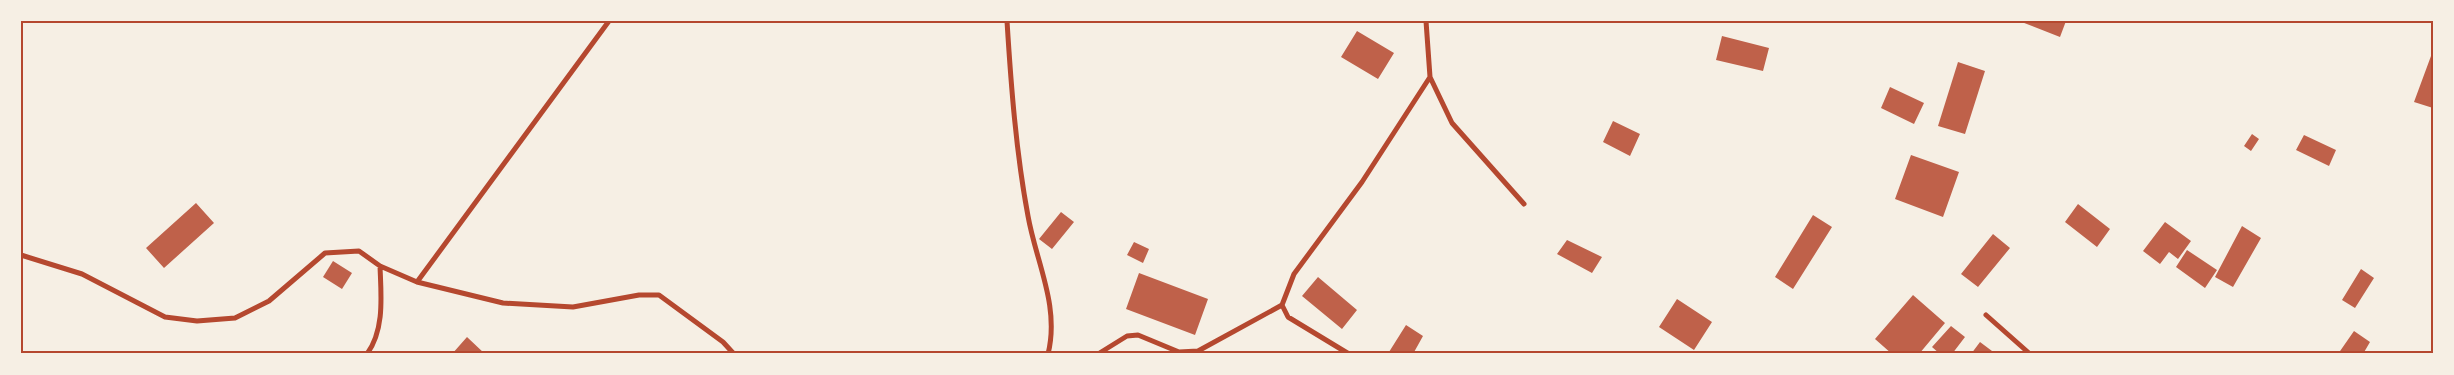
<svg xmlns="http://www.w3.org/2000/svg" width="2454" height="375" font-family="Barlow,sans-serif">
  <rect width="100%" height="100%" fill="#f6efe4"/>
  <path fill="#bf614a" d="M2019,21h47l-6,16z
    M1357,31l37,22 -16,26 -37,-22z
    M1722,36l47,12 -6,23 -47,-11z
    M2431,56l2,1v51l-19,-6z
    M1958,62l27,9 -20,63 -27,-8z
    M1890,87l34,16 -10,21 -33,-16z
    M1613,121l27,13 -10,22 -27,-14z
    M2252,134l7,5 -8,12 -7,-5z
    M2304,135l32,15 -7,16 -33,-16z
    M1911,155l48,17 -16,45 -48,-18z
    M196,203l18,20 -50,45 -18,-20z
    M2078,204l32,25 -13,18 -32,-25z
    M1061,212l13,10 -22,27 -13,-10z
    M1813,215l19,12 -39,62 -18,-12z
    M2165,222l26,19 -13,18 -9,-7 -9,12 -17,-13z
    M2242,226l19,12 -28,49 -18,-10z
    M1993,234l17,14 -32,39 -17,-13z
    M1567,240l35,17 -10,16 -35,-19z
    M1134,242l15,7 -6,14 -16,-8z
    M2187,250l30,20 -12,18 -29,-21z
    M333,261l19,12 -10,16 -19,-12z
    M2361,269l13,9 -19,30 -13,-8z
    M1139,273l69,26 -13,36 -69,-26z
    M1318,277l39,33 -15,19 -40,-33z
    M1913,295l32,28 -26,31h-27l-17,-15z
    M1677,299l35,23 -18,28 -35,-23z
    M1406,325l17,11 -10,18h-21l-3,-2z
    M1951,326l14,11 -13,17h-12l-8,-7z
    M2354,331l16,11 -7,12h-25z
    M467,337l18,17h-33z
    M1980,342l16,12h-25z"/>
  <g fill="none" stroke-linecap="round" stroke-linejoin="round">
    <path stroke="#b5482f" stroke-width="5" d="M1007,21c4,64 9,131 21,195 8,46 32,90 20,138
      M1430,77l22,46 72,81
      M21,255l61,19 83,43 32,4 38,-3 34,-17 56,-48 34,-2 21,15 37,16 86,21 70,4 66,-12h20l64,47 11,12
      M417,282l192,-261
      M1986,315l44,39
      M367,354c18,-25 14,-59 13,-88
      M1098,354l29,-18 11,-1 41,17 19,-1 84,-46
      M1349,354l-61,-37 -6,-12 12,-31 68,-92 68,-105 -4,-56"/>
  </g>
  <rect width="2454" height="375" fill="none" stroke="#f6efe4" stroke-width="45"/>
  <rect x="22" y="22" width="2410" height="330" fill="none" stroke="#b5482f" stroke-width="2"/>
</svg>
